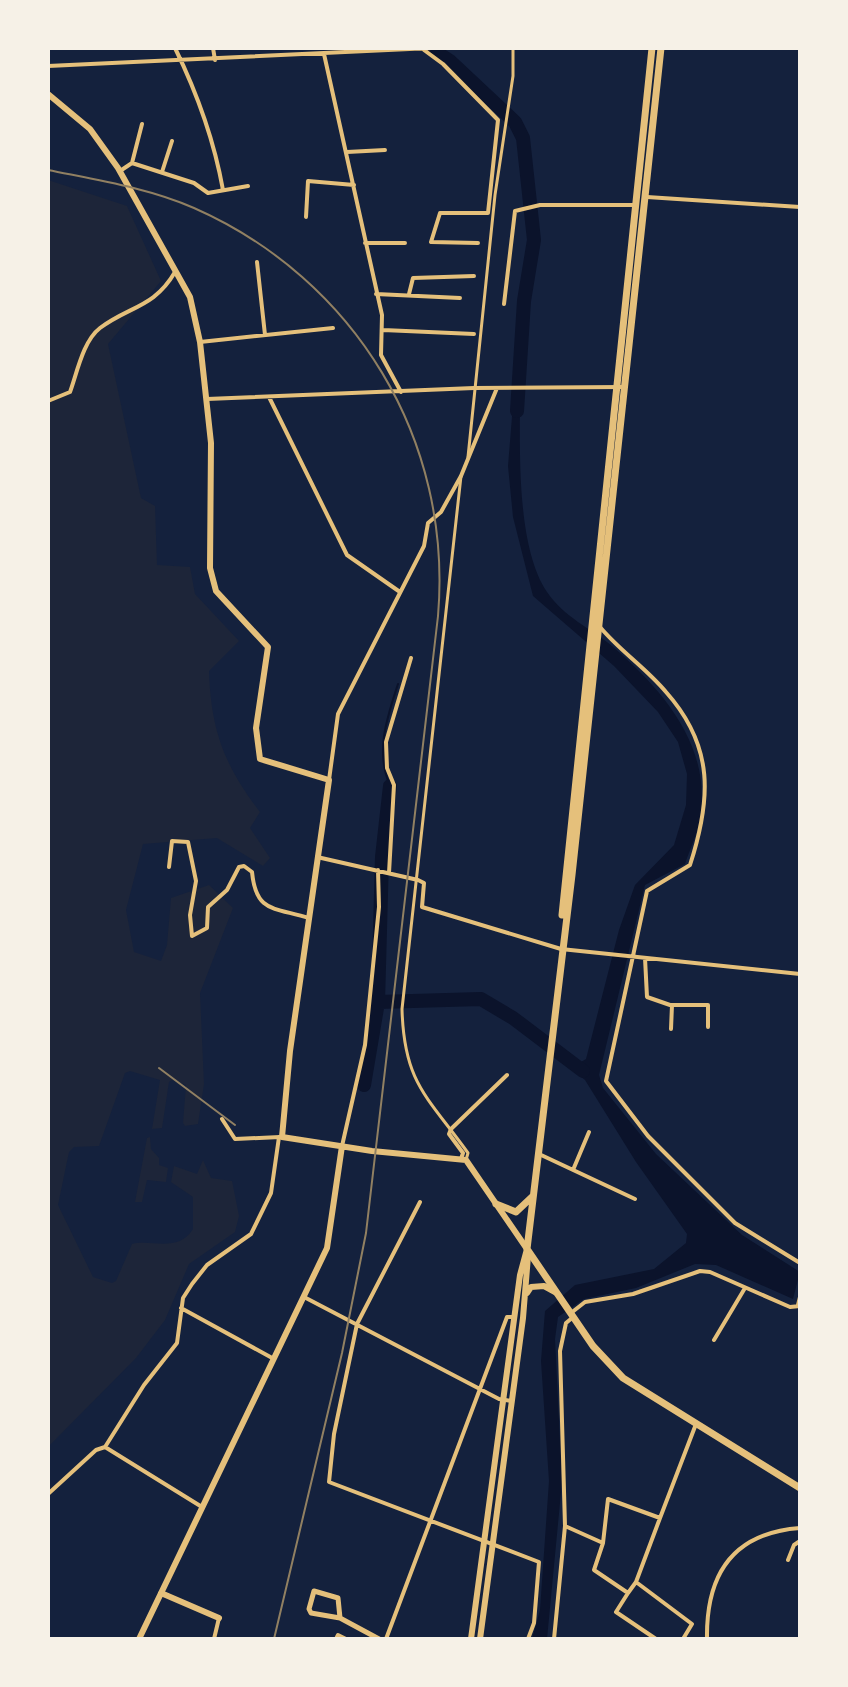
<svg xmlns="http://www.w3.org/2000/svg" width="848" height="1687" font-family="'Golos Text',sans-serif">
  <rect width="100%" height="100%" fill="#14213d"/>
  <path fill="#1d2539" d="M48,180l79,26 34,75 -53,63 33,154 14,8 2,59 33,2 5,27 44,47 -30,30c2,59 15,94 51,141l-10,16 20,30 -7,8 -46,-28 -74,6 -17,66 8,42 27,9 6,-16 4,-47 38,-13 24,23 -33,85 4,91 -6,40 -13,2 -2,-3 3,-38 -14,-5 -3,2 -7,46 -10,1 8,-49 -30,-9 -5,2 -26,73 -25,1 -5,5 -11,53 35,72 19,6 4,-2 16,-37c21,-5 46,9 61,-15v-32l-22,-15 3,-16 23,8 6,-14 8,18 21,3 7,35 -4,16 -46,32 -24,56 -29,38 -88,89z
    M150,1137l1,12 8,9v7l9,3 -2,14 -19,-2 -5,22h-7l12,-64z"/>
  <path fill="#0b132b" d="M514,392l6,2c0,55 -4,152 27,198 18,26 42,35 65,54 50,43 100,100 88,171 -2,16 -10,32 -15,47l-40,21 -46,190 4,13 53,66 86,81 58,37 -7,27 -77,-34 -21,-1 -59,24 -52,11 -26,18 -3,22 7,143 -15,157h-15l8,-29 9,-129 -8,-120 4,-50 30,-26 79,-16 32,-26 1,-9 -51,-72 -51,-82 -20,-16 4,-10 12,8 5,-3 33,-129 16,-45 39,-40 12,-40 1,-31 -9,-32 -20,-30 -44,-46 -81,-70 -20,-79 -5,-51z"/>
  <g fill="none" stroke-linecap="round" stroke-linejoin="round">
    <path stroke="#0b132b" stroke-width="2" d="M390,786c-15,-35 -3,-68 8,-102"/>
    <path stroke="#0b132b" stroke-width="14" d="M430,48l20,13 65,61 8,16 11,102 -10,61 -7,110
      M378,1002l103,-3 32,19 70,53
      M364,1085l14,-83 4,-145 8,-71"/>
    <path stroke="#e5c07b" stroke-width="3" d="M468,457l27,-262 18,-119v-28
      M461,476l-59,533c2,74 25,87 66,144l-2,7"/>
    <path stroke="#e5c07b" stroke-width="4" d="M175,48c22,45 39,92 48,142
      M213,48l2,12
      M424,50l19,14 55,56 -10,93h-48l-9,29 47,1
      M324,54l58,261 -1,40 20,37
      M48,66l383,-18
      M347,152l38,-2
      M132,163l10,-39
      M120,171l12,-8 62,20 14,10 40,-7
      M162,172l10,-31
      M647,197l153,10
      M306,217l2,-36 46,4
      M365,243h40
      M257,262l8,73
      M376,294l84,4
      M409,294l4,-16 61,-2
      M504,304l11,-93 25,-6h96
      M383,330l91,4
      M200,342l133,-14
      M269,397l78,158 53,37
      M207,399l267,-11 150,-1
      M48,401l22,-9c7,-19 13,-51 30,-64 29,-22 54,-20 75,-56
      M600,627c20,24 46,41 66,65 49,55 45,108 24,173l-43,26 -41,190 42,55 87,87 65,40
      M329,780l9,-66 86,-168 4,-23 13,-11 20,-36 36,-88
      M317,857l101,23 6,3 -2,24 139,42 239,25
      M169,867l3,-26 16,1 8,39 -6,34 2,21 15,-8 1,-21 19,-17 12,-23 5,-1 8,6c4,41 22,35 57,46
      M389,873l5,-88 -7,-17 -1,-26 25,-84
      M645,958l2,39 23,8h38v22
      M671,1029l1,-24
      M222,1119l13,20 45,-2
      M342,1146l23,-101 14,-138 -1,-37
      M539,1154l96,45
      M461,1159l2,-6 -14,-19 2,-5 56,-54
      M573,1170l16,-38
      M420,1202l-63,122 -23,110 -5,48 210,80 -5,61 -6,16
      M304,1297l195,102 13,2
      M798,1305l2,-8
      M181,1308l93,51
      M571,1313l14,-11 48,-8 67,-23 10,1 80,35 10,-1
      M714,1340l31,-52
      M105,1447l97,60
      M48,1494l48,-44 9,-3 39,-62 33,-42 6,-45 9,-14 15,-19 44,-31 20,-41 8,-56
      M660,1518l-24,64 56,42 -9,15
      M565,1526l38,17 5,-44 52,19 36,-94
      M603,1543l-9,27 34,23 8,-11
      M788,1560l6,-15 6,-4
      M628,1593l-12,19 40,27
      M214,1639l5,-21
      M336,1639l2,-4 8,4
      M386,1639l121,-322h7
      M554,1639l11,-113 -5,-175 6,-28 6,-5
      M707,1639c-1,-64 25,-106 93,-111"/>
    <path stroke="#e5c07b" stroke-width="5" d="M340,1618l-2,-20 -24,-7 -5,18 2,4 29,5 39,21"/>
    <path stroke="#e5c07b" stroke-width="6" d="M48,94l42,35 28,39 72,129 10,45 11,101 -1,125 6,23 52,56 -12,81 4,31 69,21 -39,271 -8,86 90,14 94,9 61,89
      M527,1293l4,-6 13,-1 11,6
      M161,1593l58,25
      M139,1639l188,-391 15,-102
      M471,1639l49,-364 7,-26
      M480,1639l43,-321 5,-62"/>
    <path stroke="#e5c07b" stroke-width="7" d="M661,48l-89,827 -45,374 66,97 30,32 177,110
      M562,915l90,-867
      M496,1204l20,8 17,-16"/>
    <path stroke="#918062" stroke-width="2" d="M48,170c49,10 100,18 146,38 161,71 259,232 244,408l-72,617 -24,120 -68,286
      M159,1068l76,57"/>
  </g>
  <rect width="848" height="1687" fill="none" stroke="#f6f1e7" stroke-width="100"/>
</svg>
